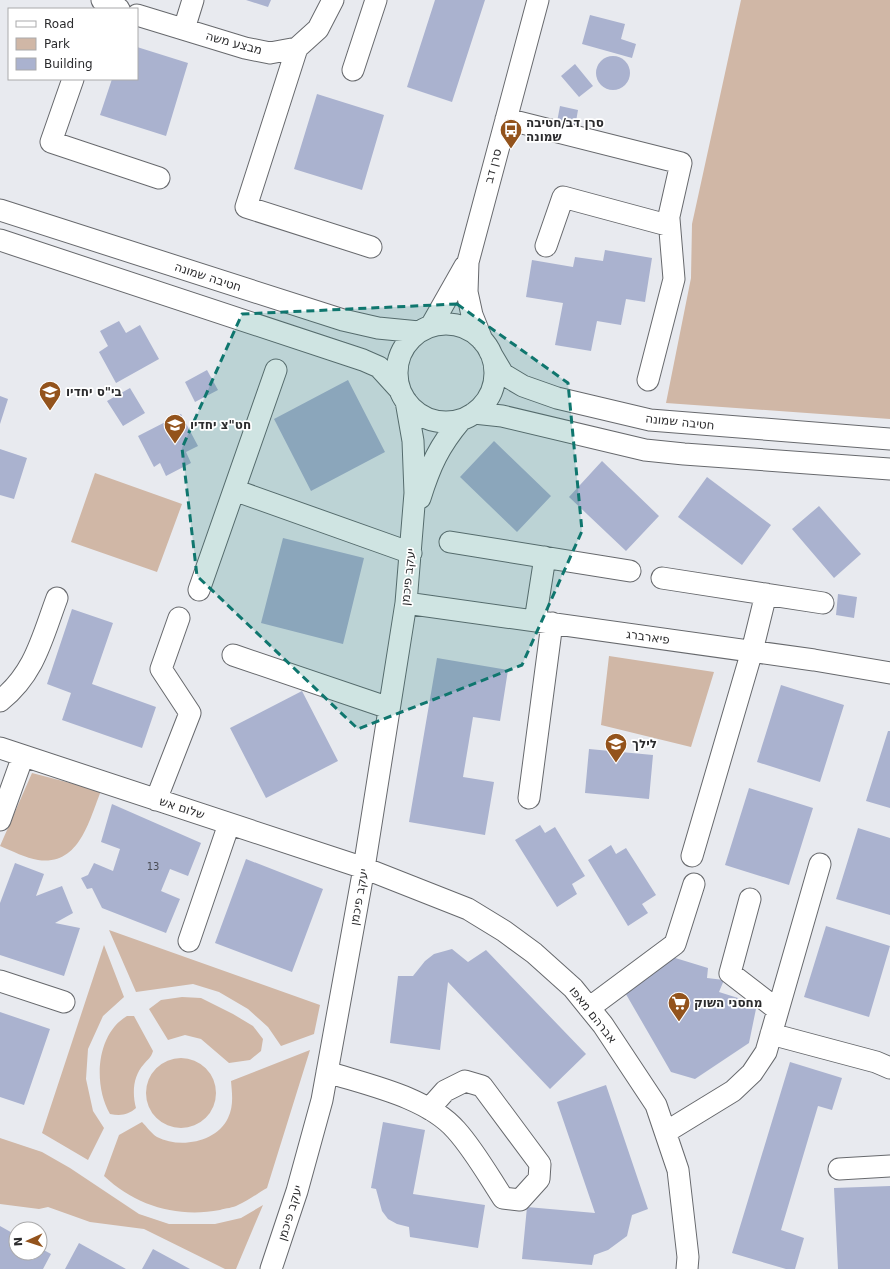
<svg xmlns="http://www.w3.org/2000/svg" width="890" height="1269" font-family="'DejaVu Sans',Heebo,sans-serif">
  <rect width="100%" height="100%" fill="#e8eaef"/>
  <path fill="#d0b7a6" d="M741,0h149v419l-224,-16 25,-125 1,-54z
    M95,473l87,31 -25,68 -86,-30z
    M609,656l105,16 -23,75 -90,-22z
    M32,773l69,18c-12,29 -21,75 -63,69 -12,-2 -26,-9 -38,-14z
    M109,930l211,75 -6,29 -33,12 -13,-19 -20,-18 -29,-17 -26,-8 -57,8z
    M104,945l20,52 -21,19 -15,33 -2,30 7,32 11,17 -16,32 -46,-27z
    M182,997l19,1 32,16 20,12 10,13 -2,12 -11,9 -21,3 -28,-24 -16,-4 -17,5 -19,-31 12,-9z
    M127,1016h7l19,35c-2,7 -5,8 -9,13 -11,12 -12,29 -8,44 -8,7 -15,8 -26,6 -17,-29 -14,-80 17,-98z
    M310,1050l-43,138c-9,5 -19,13 -29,17 -5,3 -12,3 -18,5 -43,8 -84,-4 -116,-34l15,-41 23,-13c4,4 10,12 15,15 23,12 60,5 71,-19 6,-12 4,-25 3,-37z
    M146 1093a35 35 0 1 1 70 0a35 35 0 1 1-70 0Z
    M0,1138l42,14 28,16 69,46 30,10h46l26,-6 22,-13 -27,64h-11l-81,-40 -54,-7 -42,-15 -9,2 -39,-5z"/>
  <path fill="#aab2cf" d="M246,0h25l-3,7z
    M435,0h50l-33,102 -45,-15z
    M590,15l35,9 -4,15 15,5 -4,14 -50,-14z
    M137,47l51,16 -22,73 -66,-21 12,-36h25z
    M596 73a17 17 0 1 1 34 0a17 17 0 1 1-34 0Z
    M575,64l18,22 -14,11 -18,-21z
    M317,94l67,21 -22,75 -68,-21z
    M560,106l18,4 -3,17 -18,-5z
    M605,250l47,8 -7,44 -19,-3 -5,26 -24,-4 -6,30 -36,-6 8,-42 -37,-6 6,-37 41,7 2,-10 28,4z
    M119,321l7,12 14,-8 19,34 -43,24 -17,-31 9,-6 -8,-15z
    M207,370l11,20 -23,12 -10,-20z
    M348,380l37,72 -74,39 -37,-72z
    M130,388l15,25 -22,13 -16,-25z
    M0,396l8,3 -8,25z
    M181,414l17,32 -12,6 5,11 -25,13 -6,-13 -6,4 -16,-31z
    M494,441l57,55 -34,36 -57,-55z
    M0,449l27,9 -13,41 -14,-4z
    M602,461l57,55 -33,35 -57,-54z
    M707,477l64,48 -29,40 -64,-48z
    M819,506l42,48 -27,24 -42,-49z
    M283,538l81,20 -21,86 -82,-21z
    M838,594l19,3 -3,21 -18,-3z
    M72,609l41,14 -21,61 64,23 -14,41 -80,-28 9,-27 -24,-9z
    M437,658l71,12 -8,51 -27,-4 -10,60 31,5 -9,53 -76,-13z
    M781,685l63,20 -24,77 -63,-20z
    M302,691l36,70 -72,37 -36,-70z
    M888,731h2v77l-24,-7z
    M589,749l64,6 -4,44 -64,-6z
    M749,788l64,20 -24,77 -64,-20z
    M112,804l89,39 -13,33 -18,-7 -9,22 19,8 -14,34 -64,-25 -10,-20 -5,1 -6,-11 7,-3 6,-12 19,8 7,-22 -19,-7z
    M540,825l5,8 10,-6 30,49 -13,8 5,10 -20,13 -42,-67z
    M858,828l32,10v77l-54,-16z
    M611,845l5,9 10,-6 30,47 -14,9 6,9 -20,13 -40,-66z
    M246,859l77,30 -31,83 -77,-29z
    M15,863l29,11 -8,22 26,-10 11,27 -18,10 25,5 -16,48 -64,-21v-52z
    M826,926l64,20 -21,71 -65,-20z
    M452,949l16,13 18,-12 100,104 -36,35 -102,-107 -8,68 -50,-7 8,-67h15l12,-15 9,-7z
    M672,957l36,11 -1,10 17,2 -5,12 38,12 -8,39 -54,36 -24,-7 -48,-83z
    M0,1012l50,17 -26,76 -24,-8z
    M790,1062l52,16 -10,32 -14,-4 -37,124 23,8 -9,31h-9l-54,-16z
    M606,1085l42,124 -16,6 -5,21 -19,14 -14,5 -2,10 -70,-6 5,-52 68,6 -38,-111z
    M383,1122l42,8 -12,64 72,11 -7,43 -68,-11 -1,-10 -12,-3 -9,-5 -6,-8 -6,-22 -5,-1z
    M890,1186v83h-52l-4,-81z
    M0,1226l16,9v18h24v-5l11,6 -8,15h-43z
    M79,1243l47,26h-61z
    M153,1249l37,20h-48z"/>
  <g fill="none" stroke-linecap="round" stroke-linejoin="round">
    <g stroke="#67696d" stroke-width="23">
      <path id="minor" d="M102,0l17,9
        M137,15l108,33 25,5 27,-5 21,-19 15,-29
        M184,29l9,-29
        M297,48l-51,159 125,40
        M353,70l23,-70
        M73,79l-22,63 108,36
        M506,119l175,44 -14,62 -104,-28 -17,49
        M0,210l343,110 35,8 41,4
        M0,240l363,120 16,7 20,22
        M397 373a49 49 0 1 1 98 0a49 49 0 1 1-98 0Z
        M431,326l34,-60
        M482,340l-10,-25 -5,-23 1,-30 70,-262
        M490,352l13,22 20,12 34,12 93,22 240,19
        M648,380l26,-101 -5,-60
        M474,413l28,3 143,34 39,4 206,15
        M234,490l177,63
        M420,498c10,-32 19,-52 41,-78
        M450,542l180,29
        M662,578l161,25
        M199,590l77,-220
        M406,603l408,57 76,13
        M535,621l10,-64
        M233,655l156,53
        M0,701c35,-28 42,-63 57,-103
        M0,748l364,120 104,41 36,22 30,22 39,35 30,37 53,80 22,65 10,87 -1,12
        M529,798l23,-175
        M156,800l34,-87 -29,-44 18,-51
        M0,820l23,-64
        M692,856l60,-205 14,-57
        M750,899l-20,74 48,37
        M189,941l40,-117
        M0,981l64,21
        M589,1008l86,-64 19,-60
        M771,1034l105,28 14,6
        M327,1072c41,13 100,25 129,58 18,20 32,45 47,68l17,2 19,-21 1,-15 -58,-78 -17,-5 -20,10 -16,18
        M666,1132l67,-41 19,-18 14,-21 54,-188
        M839,1169l51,-3
        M271,1269l26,-78 25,-91 42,-232 42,-265 9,-110 -2,-52 -7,-40"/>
    </g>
    <use href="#minor" stroke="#fff" stroke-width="21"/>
  </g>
  <path fill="#0f766e" fill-opacity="0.2" stroke="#0f766e" stroke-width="3" stroke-dasharray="8 5" stroke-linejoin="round" d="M457,304l111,79 14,148 -60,134 -164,64 -161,-153 -15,-128 60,-134z"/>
  <defs>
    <g id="bus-pin" transform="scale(1.15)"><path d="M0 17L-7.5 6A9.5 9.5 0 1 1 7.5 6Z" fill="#93531c" stroke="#fff"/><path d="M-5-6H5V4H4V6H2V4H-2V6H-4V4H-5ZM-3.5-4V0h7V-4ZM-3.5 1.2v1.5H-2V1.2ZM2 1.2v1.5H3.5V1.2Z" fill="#fff"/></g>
    <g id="school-pin" transform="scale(1.15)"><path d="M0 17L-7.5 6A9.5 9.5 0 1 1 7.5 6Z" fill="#93531c" stroke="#fff"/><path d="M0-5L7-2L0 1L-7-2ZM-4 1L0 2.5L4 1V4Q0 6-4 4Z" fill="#fff"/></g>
    <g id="supermarket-pin" transform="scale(1.15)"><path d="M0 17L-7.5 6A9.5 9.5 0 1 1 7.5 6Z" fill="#93531c" stroke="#fff"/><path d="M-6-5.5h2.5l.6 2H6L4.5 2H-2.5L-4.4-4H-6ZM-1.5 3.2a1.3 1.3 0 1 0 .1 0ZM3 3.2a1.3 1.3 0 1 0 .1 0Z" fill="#fff"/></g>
  </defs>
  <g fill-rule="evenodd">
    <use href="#bus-pin" x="511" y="130"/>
    <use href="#school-pin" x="50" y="392"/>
    <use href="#school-pin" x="175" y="425"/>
    <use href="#school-pin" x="616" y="744"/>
    <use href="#supermarket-pin" x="679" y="1003"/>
  </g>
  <g text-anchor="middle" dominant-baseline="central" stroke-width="3.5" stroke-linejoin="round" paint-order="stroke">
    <g font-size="10" fill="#4b4d56">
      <text x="153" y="866">13</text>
    </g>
    <g font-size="12" fill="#2b2b2d" stroke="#fff">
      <text transform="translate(234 43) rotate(15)">מבצע משה</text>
      <text transform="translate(493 166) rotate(-75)">סרן דב</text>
      <text transform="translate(208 277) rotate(18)">חטיבה שמונה</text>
      <text transform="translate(680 422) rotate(6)">חטיבה שמונה</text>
      <text transform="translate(408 577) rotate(-84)">יעקב פיכמן</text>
      <text transform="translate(648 637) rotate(8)">פיארברג</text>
      <text transform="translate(182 808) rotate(18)">שלום אש</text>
      <text transform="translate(359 897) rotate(-80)">יעקב פיכמן</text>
      <text transform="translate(593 1015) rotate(52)">אברהם מאפו</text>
      <text transform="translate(290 1213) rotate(-73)">יעקב פיכמן</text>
    </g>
    <g font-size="12" font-weight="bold" fill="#2b2b2d" stroke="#fff" text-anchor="start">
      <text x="526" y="123">סרן דב/חטיבה<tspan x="526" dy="14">שמונה</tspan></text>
      <text x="66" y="392">בי"ס יחדיו</text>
      <text x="190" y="425">חט"צ יחדיו</text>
      <text x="632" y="744">לילך</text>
      <text x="694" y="1003">מחסני השוק</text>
    </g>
  </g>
  <rect x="8" y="8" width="130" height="72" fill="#ffffff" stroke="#aaaaab"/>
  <rect x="16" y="21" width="20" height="6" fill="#ffffff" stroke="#aaaaab"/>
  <text x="44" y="28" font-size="12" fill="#2b2b2d">Road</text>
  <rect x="16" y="38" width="20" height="12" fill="#d0b7a6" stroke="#aaaaab"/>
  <text x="44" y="48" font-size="12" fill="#2b2b2d">Park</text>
  <rect x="16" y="58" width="20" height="12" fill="#aab2cf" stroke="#aaaaab"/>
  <text x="44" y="68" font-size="12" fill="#2b2b2d">Building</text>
  <g transform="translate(28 1241) rotate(267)"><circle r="19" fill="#ffffff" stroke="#aaaaab"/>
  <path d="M0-3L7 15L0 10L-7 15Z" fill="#93531c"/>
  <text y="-6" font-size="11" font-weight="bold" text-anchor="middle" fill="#2b2b2d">N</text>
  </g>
</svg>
